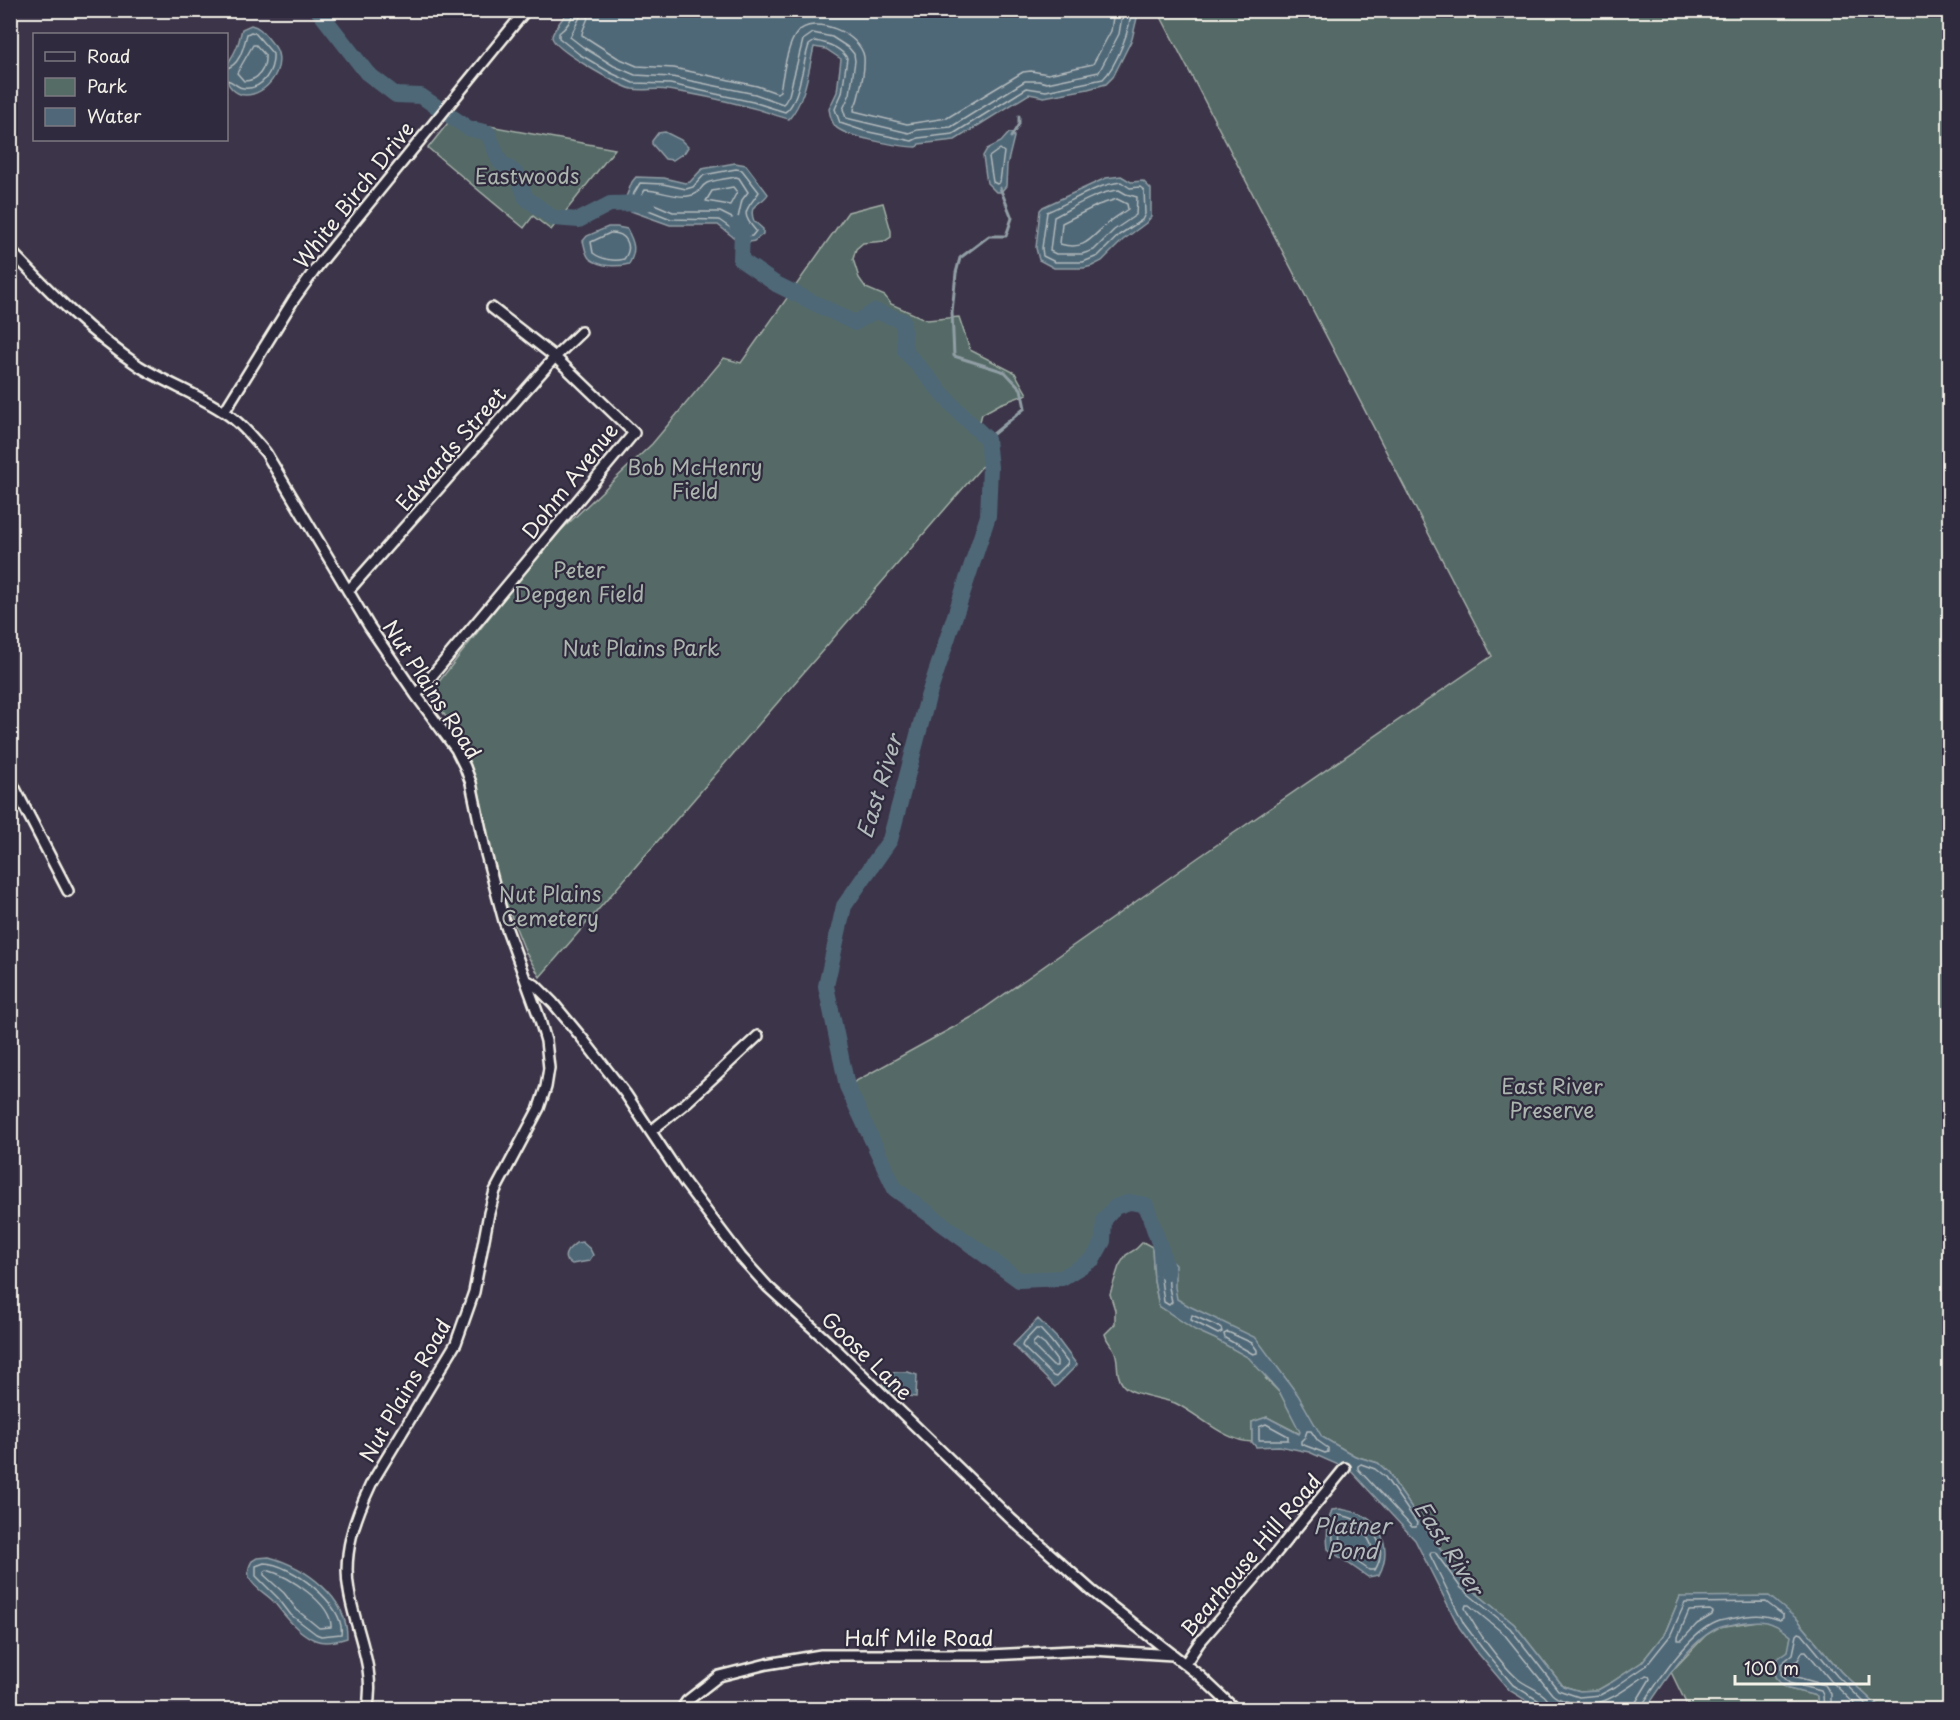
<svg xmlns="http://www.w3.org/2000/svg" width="1960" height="1720" font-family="'Playpen Sans',sans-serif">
  <rect width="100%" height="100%" fill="#3c3549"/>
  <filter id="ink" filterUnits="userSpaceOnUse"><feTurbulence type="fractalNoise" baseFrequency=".0167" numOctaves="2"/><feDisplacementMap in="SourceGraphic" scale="12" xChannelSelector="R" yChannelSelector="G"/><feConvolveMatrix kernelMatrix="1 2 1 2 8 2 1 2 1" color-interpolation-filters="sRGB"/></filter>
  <g filter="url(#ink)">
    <path fill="#546b66" stroke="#a4aea7" stroke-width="1.5" d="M1158,11h791v1698h-68l-40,-37 -44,-53 -117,-22 -15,36 -23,29 -30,20 -14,8 -18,1 -17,-5 -49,-62 -49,-40 -67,-96 -9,-15 -11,-10 -23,-7 -33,-19h-12l-23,-42 -22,-17 15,15 21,39 -1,2 -33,-17 -15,5v20c-28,-1 -52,-27 -77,-39 -12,-5 -44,-8 -52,-18 -9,-12 -3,-24 -9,-35 -3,-7 -6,-5 -9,-16l10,-10v-14l-5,-16 9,-28 7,-11 10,-6 7,-7 9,5 2,34 5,25 89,51 -77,-55 -11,-30 2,-20 -16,-47 -16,-3 -15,5 -11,13 -1,21 -10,18 -31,19 -43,2 -124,-91 -48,-103 125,-69 227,-160 293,-201z
      M451,119l164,30 -64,81 -18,-14 -9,12 -96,-80z
      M883,203l8,28v6l-6,4 -22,2 -7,6 -3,10 6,19 7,10 19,8 6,8 36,16 32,-3 11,33 45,23 12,21 -27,10 -18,10 -3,11 7,22 5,9 -451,521 -14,-24 -30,-75 -19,-96 -19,-47 -28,-42 76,-97 28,-40 118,-112 72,-86 17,5 107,-151z
      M1764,1620l15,6 12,10 -6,52 32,8 1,13h-126l-6,-6 -15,-31 35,-37 13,-8z"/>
    <path fill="#4f6778" stroke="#919ea5" stroke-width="1.5" d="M568,11l569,-1v8l-5,21 -19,38 -7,7 -18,5 -44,8 -15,-3 -74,46 -36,4 -2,3c-14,0 -74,-10 -82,-21 -4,-5 -5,-11 -6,-17l8,-17 4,-33 -15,-10 -12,-2c-6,25 -8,52 -25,72 -13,-3 -26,-9 -40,-12 -26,-7 -54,-13 -81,-17 -11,-2 -25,1 -36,-1 -14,-4 -79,-40 -80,-52 0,-6 12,-20 16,-26z
      M251,25c10,2 14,10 21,18 16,16 2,45 -19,51 -17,5 -30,-10 -27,-27 2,-5 7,-11 9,-16 4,-7 5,-15 7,-22z
      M665,132l16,8 7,7 -3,5 -12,8 -8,-1 -13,-15v-3l6,-8z
      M1009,133h4l1,4 -7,28 -1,21 -5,6h-5l-9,-9 -4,-27 4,-7 14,-7z
      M735,163l11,2 22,29c-6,11 -21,9 -14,27l9,8v5l-9,7 -12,3 -24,-19h-48l-39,-14 -5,-3 -2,-6 8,-20 4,-5 28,1 21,5 5,-1 12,-13z
      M1121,176l10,6 12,-1 8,8v28l-5,6 -23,17 -21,21 -10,5 -8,2h-30l-15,-8 -3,-12 4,-38 3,-3 63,-29z
      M608,227h9l10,2c7,13 10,21 2,35 -11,3 -29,3 -39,-5 -5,-4 -5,-13 -7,-18l4,-5z
      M576,1243l6,-1 8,7 3,6 -4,6 -17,3 -6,-4c-3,-7 4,-12 10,-17z
      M1152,1247l10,5 13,13v22l2,12 12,7 67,32 42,57 24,42 33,19 23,7 11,10 9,15 67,96 49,40 49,62 17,5 18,-1 14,-8 30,-20 23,-29 15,-36 89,-1 28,23 44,53 40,37h-63l-1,-13 -32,-8 -10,-11 -1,-16 14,-10 3,-15c-19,-16 -28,-17 -52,-13 -7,2 -16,2 -23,6 -27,13 -53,55 -70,80h-101l-8,-2 -28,-17 -32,-38 -18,-25 -44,-87 -65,-70 -41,-18 -30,-6 -23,1 -4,-5v-20l15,-5 32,17 1,-2 -20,-39 -31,-35 -34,-19 -20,-9 -36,-24 -5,-25z
      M1038,1319l18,18 21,28 -22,22 -42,-42z
      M895,1372h13l9,3 -1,22 -19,-2 -13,-6c-4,-9 4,-13 11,-17z
      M1341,1509c7,2 17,3 23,7 22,13 26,38 15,59l-11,2 -40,-28c-2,-15 -1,-26 4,-39z
      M269,1557c36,10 79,40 78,81 -9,3 -23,6 -32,2 -17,-7 -30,-24 -41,-38 -7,-8 -19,-13 -24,-23 -3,-6 -1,-13 2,-18l5,-3z"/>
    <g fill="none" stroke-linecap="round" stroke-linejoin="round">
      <path stroke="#b2babb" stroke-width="1.5" d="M573,10c0,9 -7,18 -14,23v5l20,16 32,19 22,10 37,1 83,18 32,10c14,-8 18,-51 24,-67l6,-4c12,2 25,6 32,17l-5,35 -7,16 5,14 24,8 48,10 6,-3 35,-4 74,-46 19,3 57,-12c13,-12 28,-51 28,-69
        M581,10l-1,7 -10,20 13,10 31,19 21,9 37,2 83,17 28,10 2,-2 4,-7 14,-55 10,-7 19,4 17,11 5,6 1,7 -5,33 -7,15 3,9 63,15 8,-3 34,-3 74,-46h14l8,2 52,-11 20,-38 4,-24
        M590,10c-1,10 -8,18 -8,25l36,23 19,8 37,2 83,18 20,7 3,-2c3,-15 7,-47 17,-58 16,-20 64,1 67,24 1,12 -3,30 -6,41 -1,5 -4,8 -4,13l53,13 40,-6 76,-46 8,-1 17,3 45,-10 18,-33 3,-21
        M253,45h3l9,10c1,14 -7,26 -21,26l-7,-8z
        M226,68c14,-2 18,-23 21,-34l4,-2 4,1 18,21c1,16 -10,36 -29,34 -7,0 -10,-7 -18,-8
        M1000,149l4,3 -4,30 -3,2 -4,-2 -4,-25z
        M736,169l6,1 17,22c-11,17 -21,19 -3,39l-4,5 -9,1 -24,-17 -48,-1 -40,-16 3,-10 6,-10 23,1 23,5 7,-2 11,-12z
        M736,177l3,1 9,14 -6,8 -4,18 -2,2 -16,-8h-47l-33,-14 5,-8c14,0 29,8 43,6 13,-1 11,-9 19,-13 4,-2 23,-5 29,-6z
        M1121,182l9,6 10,-1 4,3 1,24 -3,6 -23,15 -21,21 -15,6h-28l-12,-6 -1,-8 5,-36c25,-10 47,-27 74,-30z
        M733,187l4,5 -7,13 -24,-4 6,-10z
        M1119,190l7,4 11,3 -1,18 -22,15 -20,20 -12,4h-26l-6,-3 4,-34c20,-10 42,-25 65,-27z
        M1117,199l10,5 1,5c-7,5 -14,9 -20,14 -18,15 -22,28 -48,21l2,-21 36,-18z
        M610,233c16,-1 24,13 14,26 -10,3 -23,0 -31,-6l-2,-11z
        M1162,1262l6,6 1,19 3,15 -3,3 -5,-3 -5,-38z
        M1192,1315l29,13 1,4 -4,2 -27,-14z
        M1036,1329h4l11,12 17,22 -1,3 -11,11 -3,-1 -31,-30 1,-3z
        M1228,1332l24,11 5,7v3l-4,1 -28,-16 -1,-4z
        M1037,1339l8,6 12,16v5h-4l-20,-20v-3z
        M1266,1424l22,12v4h-29v-13z
        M1307,1431h4l7,10 10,7v4l-3,1 -24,-9v-3l4,-4z
        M1361,1464l14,5 10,8 32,46 -1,4h-4l-54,-58v-3z
        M1338,1515c27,3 54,26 37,55h-6l-35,-24c-2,-10 -3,-23 4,-31z
        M1344,1524c17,4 32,15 27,35h-3l-27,-17 -1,-9 1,-8z
        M264,1563c26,0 82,42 77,71l-20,2 -5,-2 -25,-19 -13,-17 -22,-22v-10z
        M267,1570c21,6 65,33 64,57l-12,1 -22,-18 -13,-17 -20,-18v-3z
        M1710,1610l3,2 -1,3 -15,9 -15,16h-4v-3l11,-26z
        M1543,1710l-2,-8 -28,-17 -31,-37 -18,-24 -34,-69 1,-3h4l26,36 49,40 48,62 21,7 21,-2 15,-8 31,-21 24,-30 15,-33 81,-1 17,13v3l-3,2c-18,-6 -26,-6 -45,-2 -6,1 -13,2 -18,4 -28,11 -58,58 -74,82l-1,6
        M1551,1710c-1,-18 -21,-21 -33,-31 -17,-15 -43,-50 -53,-71l1,-3h3l35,29 48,60c5,5 11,6 17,8 31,9 53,-10 77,-27l3,1 1,3 -14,23 -2,8
        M1824,1710l-1,-15 -2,-4 -32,-8 -8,-9v-10l12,-10 4,-19 2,-2 3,1 35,42 35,34
        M1831,1710v-16l-6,-9 -32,-9 -5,-5 1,-4 9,-7 5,-9h3l25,30 30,29"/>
      <path stroke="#919ea5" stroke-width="3" d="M1011,137l8,-13v-8
        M987,439l38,-31 -4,-19 -16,-17 -51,-16 -2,-44 4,-39 4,-15 29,-22h17l6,-18 -12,-30"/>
      <path stroke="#4f6778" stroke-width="16" d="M318,10l49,63 29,22 25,1 47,32 20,5 12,29 17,12 9,24 27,20 26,2 31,-16 37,-1
        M737,225l5,5 -1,30 35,24 79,39 20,-12 28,10 2,30 52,59 30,29 3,28 -2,49 -60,181 -38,143 -46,66 -18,80 21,100 48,103 124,91 43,-2 31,-19 10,-18 1,-21 11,-13 15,-5 16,3 16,47 5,21"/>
      <g stroke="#f4f1e8" stroke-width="14">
        <path id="minor" d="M10,250c40,42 81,84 129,116 27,17 58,28 85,46 16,10 29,26 42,41l103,173 47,69 40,54 9,18 6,16 15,71 18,67 35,96 7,24 3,27 -3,19 -7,21 -44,83 -6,22 -15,79 -18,51 -85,141c-16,34 -29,69 -22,107 6,39 28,79 18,119
          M224,412l70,-113 23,-32 209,-257
          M348,591l207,-234 26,-25
          M416,695l218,-262 -79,-76 -63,-49
          M10,779l58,112
          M526,980l9,5 18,18 29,35 43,55 60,90 56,74 27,30 69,63 174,169 81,72 108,85 36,34
          M651,1131l35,-28 72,-67
          M1185,1664l14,-21 64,-74 82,-101
          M681,1710l6,-9 32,-25 48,-12 54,-9h169l102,-5 81,5"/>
      </g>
      <use href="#minor" stroke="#2f2a3d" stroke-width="9"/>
    </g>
  </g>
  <g text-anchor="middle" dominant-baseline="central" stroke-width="4.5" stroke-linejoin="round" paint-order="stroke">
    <g font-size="21" fill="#acb5ae" stroke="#2f2a3d">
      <text x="527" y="175">Eastwoods</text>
      <text x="695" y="466">Bob McHenry<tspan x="695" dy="24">Field</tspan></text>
      <text x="579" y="569">Peter<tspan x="579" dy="24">Depgen Field</tspan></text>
      <text x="641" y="647">Nut Plains Park</text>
      <text x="550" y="893">Nut Plains<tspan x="550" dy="24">Cemetery</tspan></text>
      <text x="1552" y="1085">East River<tspan x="1552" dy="24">Preserve</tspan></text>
    </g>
    <g font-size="21" fill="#f4f1e8" stroke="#2f2a3d">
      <text transform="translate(353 194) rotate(-52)">White Birch Drive</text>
      <text transform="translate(450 448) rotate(-49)">Edwards Street</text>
      <text transform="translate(569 480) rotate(-52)">Dohm Avenue</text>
      <text transform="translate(433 689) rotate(57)">Nut Plains Road</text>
      <text transform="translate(868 1355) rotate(44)">Goose Lane</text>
      <text transform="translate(404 1390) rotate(-60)">Nut Plains Road</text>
      <text transform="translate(1250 1554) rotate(-50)">Bearhouse Hill Road</text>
      <text x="919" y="1637">Half Mile Road</text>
    </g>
    <g font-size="22" font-style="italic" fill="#b2babb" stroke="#2f2a3d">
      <text transform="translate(878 786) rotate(-73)">East River</text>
      <text x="1352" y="1524">Platner<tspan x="1352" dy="25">Pond</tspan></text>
      <text transform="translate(1450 1547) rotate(57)">East River</text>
    </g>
  </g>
  <rect width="1960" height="1720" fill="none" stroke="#2f2a3d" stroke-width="36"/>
  <rect x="18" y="18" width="1924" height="1684" fill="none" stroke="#f4f1e8" stroke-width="2" filter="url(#ink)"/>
  <rect x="33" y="33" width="195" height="108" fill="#2f2a3d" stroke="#7e7a81" stroke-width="1.5"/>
  <rect x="45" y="52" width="30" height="9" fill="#2f2a3d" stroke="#7e7a81" stroke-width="1.5"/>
  <text x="87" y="63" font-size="18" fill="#f4f1e8">Road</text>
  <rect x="45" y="78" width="30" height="18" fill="#546b66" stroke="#7e7a81" stroke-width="1.5"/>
  <text x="87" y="93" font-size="18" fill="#f4f1e8">Park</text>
  <rect x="45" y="108" width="30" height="18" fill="#4f6778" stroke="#7e7a81" stroke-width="1.5"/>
  <text x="87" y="123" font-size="18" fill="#f4f1e8">Water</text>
  <path d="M1735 1675v9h134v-9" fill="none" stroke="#f4f1e8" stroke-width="3"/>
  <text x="1744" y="1675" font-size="18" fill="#f4f1e8" stroke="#2f2a3d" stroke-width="4.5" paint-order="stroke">100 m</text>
</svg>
